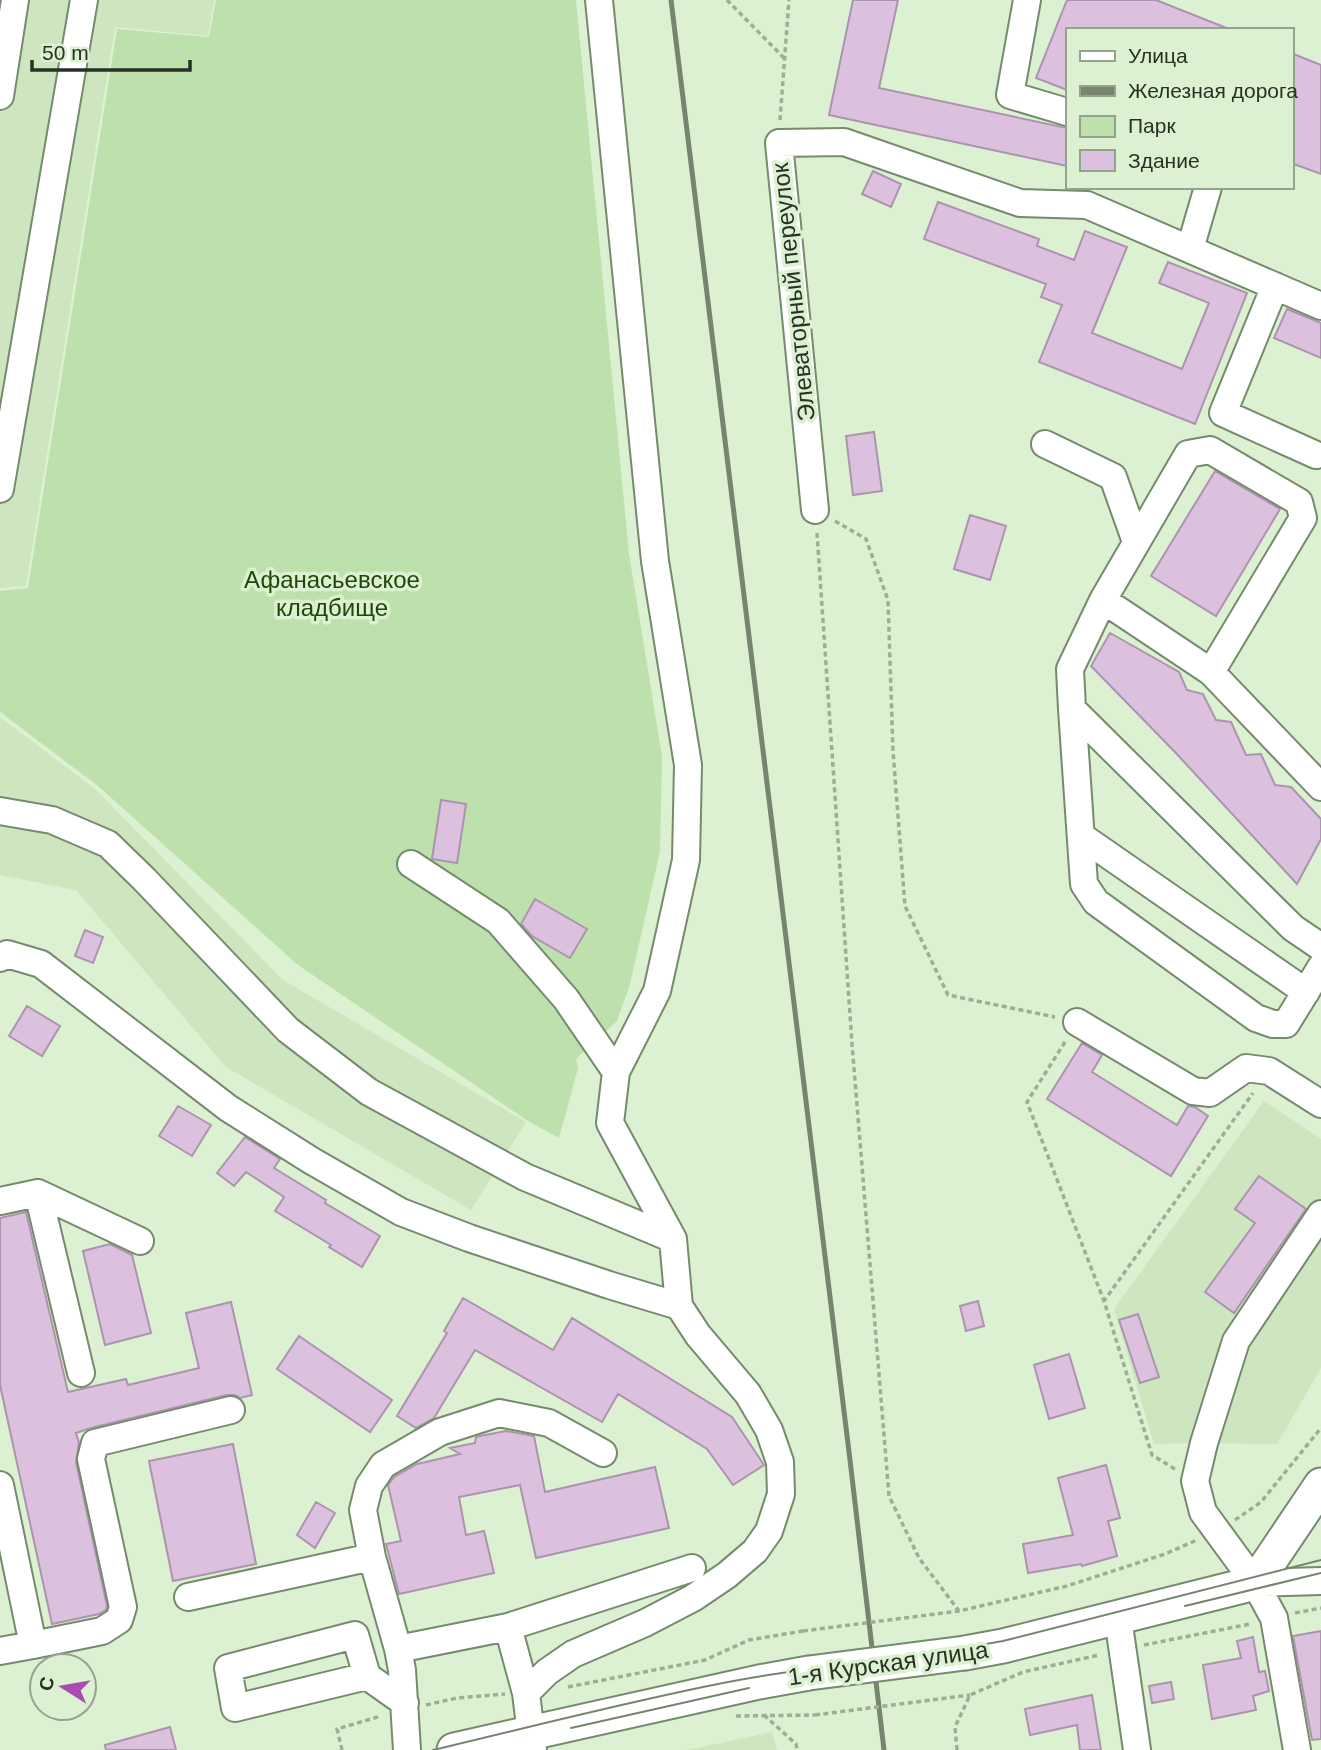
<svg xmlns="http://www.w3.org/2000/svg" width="1321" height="1750" font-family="Arial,sans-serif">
  <rect width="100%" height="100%" fill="#dbf1d1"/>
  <path fill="#cde6c0" d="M0,0h214l-6,36 -93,-9 -89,559 -26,2z
    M0,717l95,72 188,191 243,142 -55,88 -245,-143 -150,-177 -76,-15z
    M1264,1101l57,38v229l-44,76 -85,-1 -38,1 -40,-135z
    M772,1732l5,18h-90z"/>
  <path fill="#bde0ac" d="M216,0h360l53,554 33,202 -2,95 -30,133 -13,37 -41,38 2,9 -19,70 -31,-17 -230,-156 -200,-179 -98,-74v-121l28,-3 89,-559 92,8z"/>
  <path fill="#dcc1de" stroke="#ac93ae" stroke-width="2" d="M853,0h45l-19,88 188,40v38l-238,-51z
    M1067,0h89l73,29 -162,1v60l-31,-12z
    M1291,53l30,12v109l-30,-11z
    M873,171l28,13 -10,23 -29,-13z
    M938,202l101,37 -2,7 37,14 11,-29 42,16 -35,86 90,36 27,-66 -50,-20 9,-21 79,31 -52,131 -156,-62 23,-57 -21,-8 5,-13 -122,-45z
    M1287,309l34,14v35l-47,-20z
    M874,432l8,59 -29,4 -7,-59z
    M1215,471l65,38 -64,107 -65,-40z
    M970,515l36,11 -16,54 -36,-11z
    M1110,633l69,39 8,18 16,4 13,26 15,2 15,33 15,-1 14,31 16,2 30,32v20l-24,45 -123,-133 -83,-85z
    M441,800l25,4 -9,59 -25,-4z
    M535,899l52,30 -17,29 -38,-22 -11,-12z
    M85,930l18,7 -10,26 -18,-7z
    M27,1006l33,20 -18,30 -33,-20z
    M1082,1043l20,12 -10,17 85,53 11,-19 7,1 13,9 -37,60 -124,-77z
    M178,1106l33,19 -19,31 -33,-20z
    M245,1137l35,22 -6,9 52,32 -1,3 55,33 -18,31 -33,-20 2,-2 -56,-34 9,-14 -38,-25 -12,14 -17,-13z
    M1259,1176l47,33 -72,104 -29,-21 50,-69 -20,-14z
    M26,1212l42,180 58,-13 2,6 71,-17 -13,-55 45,-11 21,93 -12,3 -5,-3h-8l-136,33 -15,5 3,10 -3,19 31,144 -1,4 -7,4 -47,10 -52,-239v-167z
    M110,1244l22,11 19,78 -46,12 -22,-94z
    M463,1298l90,52 19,-32 160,99 32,48 -31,20 -26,-36 -89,-55 -16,28 -127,-72 -41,68 -18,10 -19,-12 50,-83 -3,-2z
    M978,1301l6,25 -18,5 -6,-25z
    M1138,1314l21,63 -19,6 -21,-63z
    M299,1336l93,64 -22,32 -93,-63z
    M1069,1354l16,54 -36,11 -15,-54z
    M506,1431l28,5 11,56 110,-25 14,61 -133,30 -16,-73 -61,12 7,38 18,-4 10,42 -95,21 -13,-50 15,-3 -13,-56 6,-8 23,-13 43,-10 -10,-6 25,-5 1,-6 4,-1z
    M233,1444l23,120 -83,17 -24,-120z
    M1106,1465l14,53 -12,3 9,35 -35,10 -1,-2 -53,9 -5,-29 50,-9 -15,-57z
    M316,1502l19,11 -20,35 -18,-13z
    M1321,1631v108l-9,1 -19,-104z
    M1253,1637l6,35 6,-1 4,20 -16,5 3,14 -44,9 -9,-54 38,-7 -4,-17z
    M1171,1682l3,17 -22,4 -3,-17z
    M1092,1695l9,55h-21l-3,-25 -47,10 -5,-26z
    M170,1727l6,23h-70l-1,-5z"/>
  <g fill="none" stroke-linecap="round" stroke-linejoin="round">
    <g stroke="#768a6d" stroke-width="30">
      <path id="minor" d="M599,0l56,561 33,204 -2,95 -29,131 -41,81 -6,51 63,116 6,67
        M1027,0l-17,95 57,17
        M0,96l15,-96
        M1190,249l18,-62
        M1275,286l-52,127 93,42
        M1045,444l68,33 23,65
        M0,489l84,-489
        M815,510l-36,-367 65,-1 176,61 67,2 234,101
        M1103,600l-33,69 2,40 221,219 28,19
        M1211,672l92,-154 -4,-16 -89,-52 -22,4 -85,146 108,72 110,115
        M1072,709l12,175 12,18 160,116 17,6h13l35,-57
        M0,811l52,9 56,24 36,35 144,151 81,62 156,85 148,62
        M1081,836l225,156
        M411,864l87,57 68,78 50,73
        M0,958l7,-4 34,10 187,144 84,53 89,51 68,26 140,47 70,21 19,29 50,59 21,36 11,32 1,32 -12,37 -14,20 -28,24 -34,23 -48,25 -72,31 -26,18 -21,21 7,57
        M1077,1022l116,69 17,2 36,-25 23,3 52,33
        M38,1193l102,48
        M0,1201l38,-8 43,180
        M0,1485l33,160 -33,6
        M1255,1583l66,-2
        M188,1597l184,-40
        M1118,1618l19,132
        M508,1627l184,-59
        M33,1645l69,-14 17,-11 4,-13 -32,-148 4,-16 136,-33
        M398,1649l110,-22 18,66
        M367,1676l-12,-41 -127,33 7,40 132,-32 38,27
        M407,1750l-5,-80 -4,-21 -26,-92 -9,-47 6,-24 14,-21 57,-33 59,-19 50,10 54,30
        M1297,1750l-23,-132 -19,-35 -52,-71 -8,-31 9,-38 32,-102 85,-127"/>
    </g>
    <g stroke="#768a6d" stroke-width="37">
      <path id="major" d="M965,1653l38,-7 252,-63 66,-98
        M454,1750l305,-68 50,-9"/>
    </g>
    <path stroke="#9dae95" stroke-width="3.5" stroke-dasharray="5 3.5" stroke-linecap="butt" d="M727,0l57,58
      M780,120l9,-120
      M835,521l31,18 22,61 5,151 12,155 43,89 107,22
      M817,533l35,511 37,452 30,62 40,53 108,-25 98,-32 32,-14
      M1065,1042l-38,60 77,199
      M1175,1469l-23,-14 -48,-154 149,-208
      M1235,1520l26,-18 60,-74
      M1295,1613l26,-5
      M1144,1645l106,-21
      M568,1687l137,-27 44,-20 54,-9
      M426,1705l31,-7 48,-4
      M764,1715l32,29 1,6
      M736,1716l79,-1
      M342,1750l-5,-21 44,-13
      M957,1750l-2,-23 15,-32 53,-23 76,-17"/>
    <use href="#minor" stroke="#fff" stroke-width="26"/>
    <use href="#major" stroke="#fff" stroke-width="33"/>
    <path stroke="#778570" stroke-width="2" d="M1185,1606l136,-33
      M571,1728l178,-40
      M433,1750c93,-22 186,-46 280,-65 96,-20 193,-26 290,-44l318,-81"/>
    <path stroke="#778570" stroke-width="5" d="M671,0l179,1460 34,290"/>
    <g stroke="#768a6d" stroke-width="37" stroke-linecap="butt">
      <path id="major-bridge" d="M809,1673l156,-20"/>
    </g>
    <path stroke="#9dae95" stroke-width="3.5" stroke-dasharray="5 3.5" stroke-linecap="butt" d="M803,1631l156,-20
      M815,1715l155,-20"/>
    <use href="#major-bridge" stroke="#fff" stroke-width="33"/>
  </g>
  <g text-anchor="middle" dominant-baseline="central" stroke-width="7" stroke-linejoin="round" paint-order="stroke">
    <g font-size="24" fill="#283124" stroke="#dbf1d1">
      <text transform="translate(793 292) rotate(-96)">Элеваторный переулок</text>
      <text transform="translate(888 1663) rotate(-8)">1-я Курская улица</text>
    </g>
    <g font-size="24" fill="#22450a" stroke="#dbf1d1">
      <text x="332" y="579">Афанасьевское<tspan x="332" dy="28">кладбище</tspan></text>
    </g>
  </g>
  <rect x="1066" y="28" width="228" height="161" fill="#dbf1d1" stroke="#93a48c" stroke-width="2"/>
  <rect x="1080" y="51" width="35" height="10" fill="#ffffff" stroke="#93a48c" stroke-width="2"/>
  <text x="1128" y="63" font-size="21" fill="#283124">Улица</text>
  <rect x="1080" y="86" width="35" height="10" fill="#778570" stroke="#93a48c" stroke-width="2"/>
  <text x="1128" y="98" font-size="21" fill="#283124">Железная дорога</text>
  <rect x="1080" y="116" width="35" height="21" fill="#bde0ac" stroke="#93a48c" stroke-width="2"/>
  <text x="1128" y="133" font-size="21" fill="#283124">Парк</text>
  <rect x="1080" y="150" width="35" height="21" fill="#dcc1de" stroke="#93a48c" stroke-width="2"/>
  <text x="1128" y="168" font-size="21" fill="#283124">Здание</text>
  <g transform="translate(63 1687) rotate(281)"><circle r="33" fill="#dbf1d1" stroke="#93a48c" stroke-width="2"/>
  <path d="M0-5L12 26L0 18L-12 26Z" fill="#aa4bb4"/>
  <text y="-10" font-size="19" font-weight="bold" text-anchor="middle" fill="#283124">С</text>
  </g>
  <path d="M32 60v10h158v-10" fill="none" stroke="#283124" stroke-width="3.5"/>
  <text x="42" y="60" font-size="21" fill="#283124" stroke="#dbf1d1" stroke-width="5" paint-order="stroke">50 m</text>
</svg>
